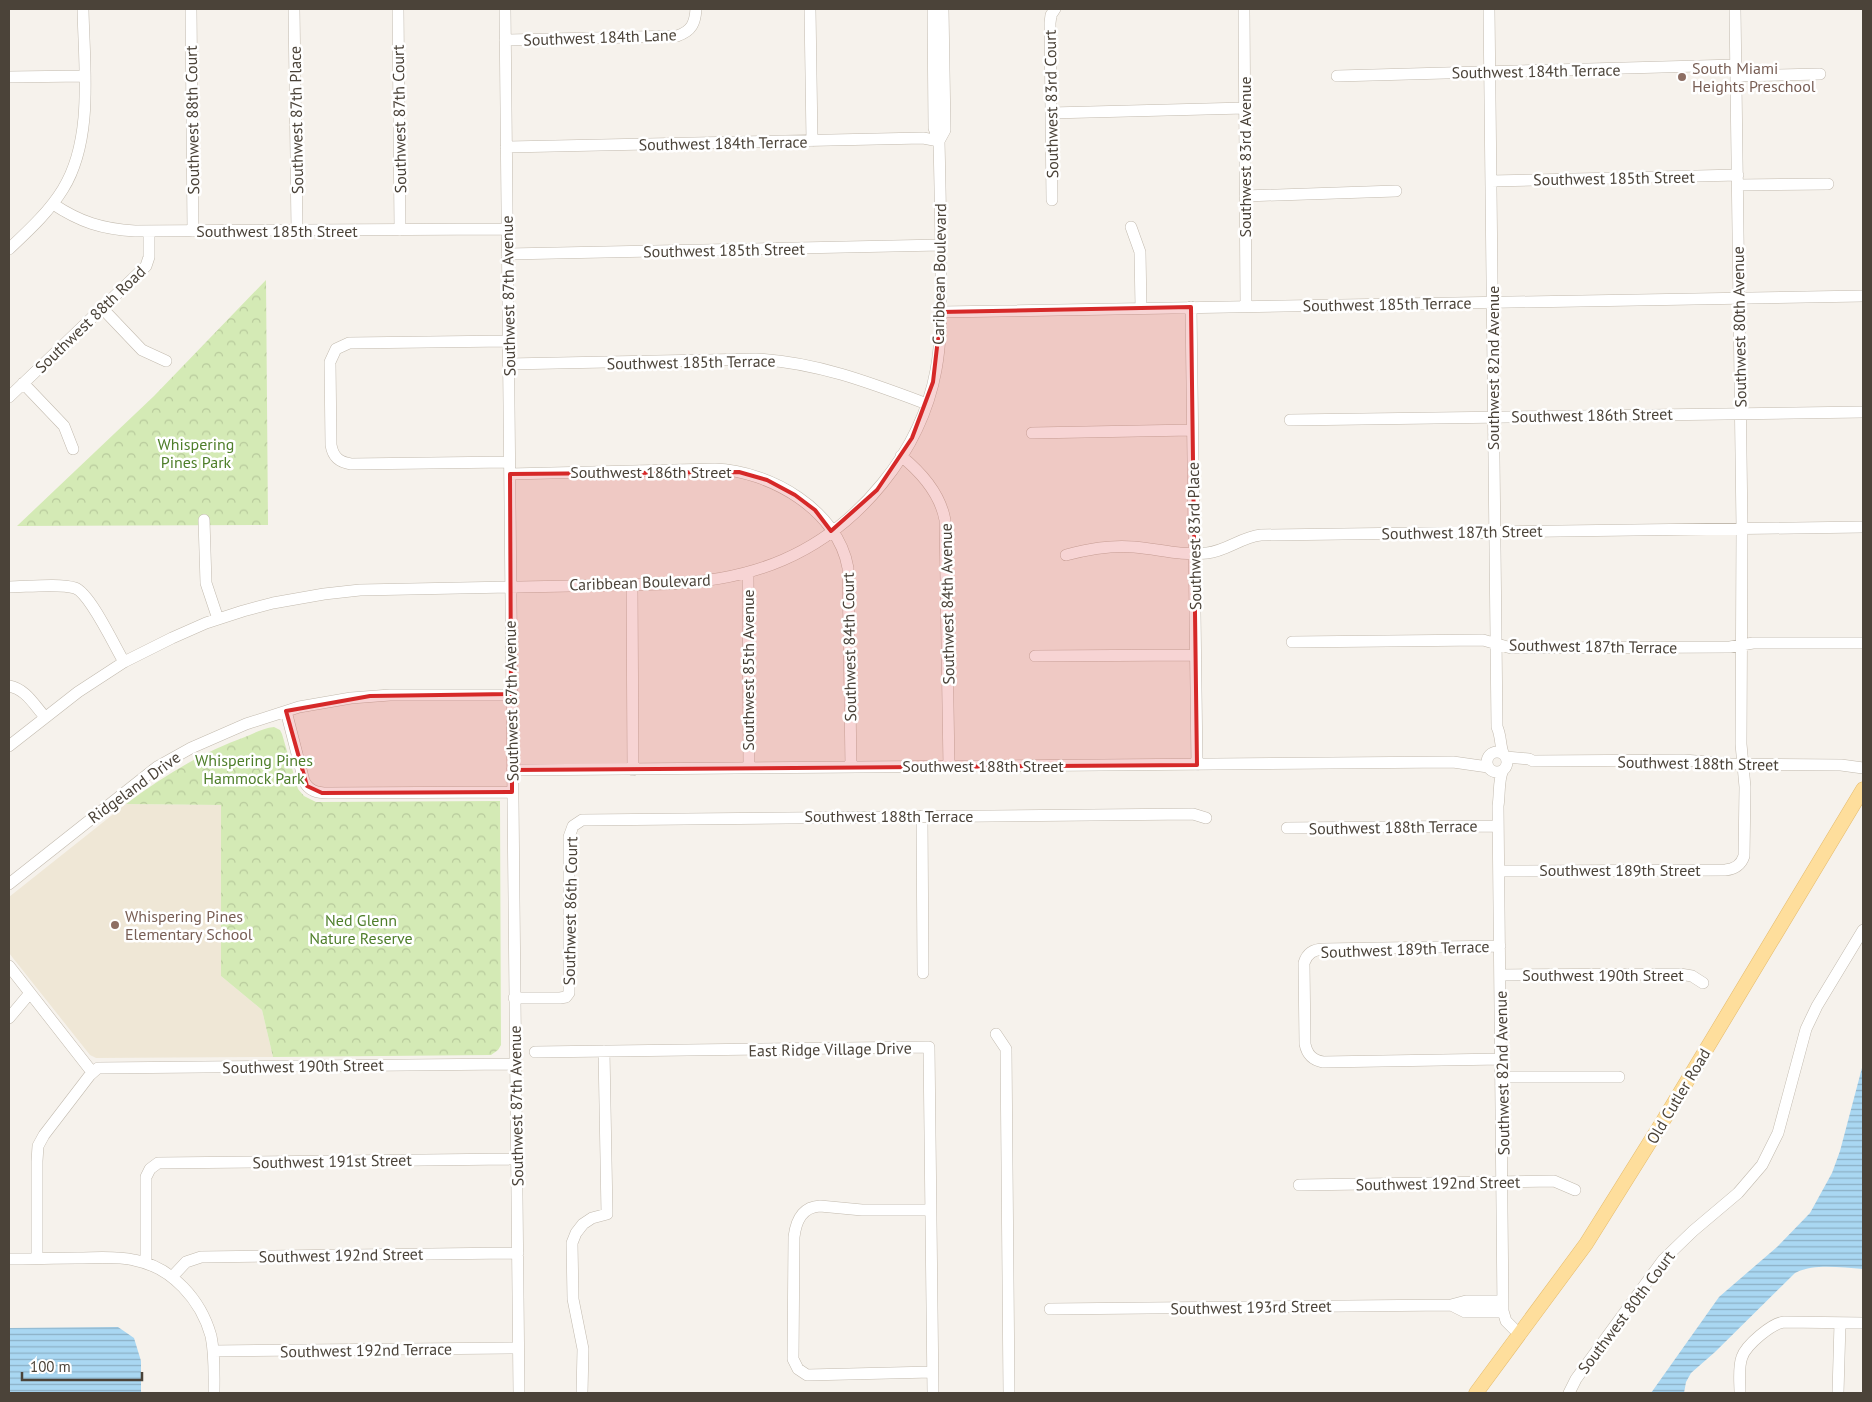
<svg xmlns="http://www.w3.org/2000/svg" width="1872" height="1402" font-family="'PT Sans',sans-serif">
  <defs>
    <pattern id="forest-crowns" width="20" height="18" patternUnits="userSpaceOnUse" patternTransform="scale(1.25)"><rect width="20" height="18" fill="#d4eab5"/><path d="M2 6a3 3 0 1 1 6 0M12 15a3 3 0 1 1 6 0" fill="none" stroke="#b8ca9c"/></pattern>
    <pattern id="water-rules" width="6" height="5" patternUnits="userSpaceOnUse" patternTransform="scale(1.25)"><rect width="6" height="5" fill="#a9d7f2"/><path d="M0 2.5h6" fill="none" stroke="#8cb0c5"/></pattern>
  </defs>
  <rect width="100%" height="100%" fill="#f6f2ec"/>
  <path fill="#efe7d6" d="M126,804l95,1v171l41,34 11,47 -177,1 -6,-3 -81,-102v-56z"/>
  <path fill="url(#forest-crowns)" d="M266,280l2,245 -251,1 137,-130z
    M274,727l6,3 2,4 16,55 6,7 12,6 184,-1 1,244 -3,5 -7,5 -218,2 -11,-47 -41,-34v-171l-95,-1c36,-27 76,-52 119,-67 9,-4 19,-9 29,-10z"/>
  <path fill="url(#water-rules)" d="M1863,1064v205c-22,-1 -48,-6 -68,4l-80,79 -24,21 -5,9 -2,11h-33l68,-96 58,-50 33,-34 22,-40 8,-22z
    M118,1327l16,11 7,23v32h-132v-65z"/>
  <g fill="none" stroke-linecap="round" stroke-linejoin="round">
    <g stroke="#c2baae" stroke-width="12">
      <path id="minor" d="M191,9l2,222
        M294,9l3,221
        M398,9l2,221
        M505,9l14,1384
        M810,9l2,132
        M1244,9l2,297
        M1489,9l8,718c4,8 3,18 6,26
        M505,40l172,-4c15,-5 18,-13 19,-27
        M1337,76l399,-11
        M1736,76l84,-2
        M9,77l75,-1
        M1051,113l194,-5
        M939,141l6,-11 -2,-121
        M506,147l417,-9 16,3
        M1491,181l247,-6
        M1738,185l90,-1
        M1245,196l151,-5
        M1052,200l-2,-177 1,-8 4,-6
        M53,204c27,18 49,25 82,27l372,-2
        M1131,227l9,25 1,56
        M9,249c19,-18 40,-37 54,-60 31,-50 21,-123 20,-180
        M507,254l434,-9
        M1191,307l6,458
        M102,308l40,42 24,11
        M941,312l922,-16
        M508,341l-159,2 -13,6 -6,13 1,83c2,12 8,17 20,19l158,-2
        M508,364l248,-5c60,3 115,24 171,45
        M23,383l41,43 9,23
        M9,397l137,-131 3,-9v-26
        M1290,420l573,-8
        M1032,433l160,-3
        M901,456c21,17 39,37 44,64l4,247
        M510,474l205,-5c55,2 123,41 133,99l3,199
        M204,520l2,63 12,36
        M1066,555c23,-6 44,-10 68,-8 26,2 45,9 73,6 20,-2 34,-16 54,-18l602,-8
        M748,573l1,195
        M632,584l1,186
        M9,587c16,0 51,-4 66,1 15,5 40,59 49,74
        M1292,642l191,-2 28,8 219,-1 23,-4h110
        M1035,656l160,-1
        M9,686c17,3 25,19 36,31
        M286,711l18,70c5,10 13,12 24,12l184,-1
        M9,746l69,-54 46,-30 48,-24 34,-15 37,-12 30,-8 51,-9 36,-4 309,-6c39,-2 77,-8 114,-24 76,-33 138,-108 153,-190 6,-33 5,-67 5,-101 0,-43 -1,-86 -2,-128l-5,-13 -1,-119
        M1487 762a10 10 0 1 1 20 0a10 10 0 1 1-20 0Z
        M1506,757l23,2 4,2 151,-1 47,4 110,1 22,3
        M512,770l941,-8 35,5
        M1503,770c-5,10 -3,25 -5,36l5,505 3,10 13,13
        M922,816l1,157
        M1287,828l211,-2
        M1499,871l226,-1c10,-1 16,-5 19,-14l1,-69 -4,-43 1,-216 -7,-519
        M9,884l148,-117 34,-19 55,-24 53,-17 52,-9 39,-3h121
        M1500,946l-176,3c-10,0 -17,4 -20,14l1,81c2,10 7,16 18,18l179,-3
        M9,966l83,106
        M1500,975l180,-1 12,2 11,7
        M514,998h46l6,-1 3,-4v-156l4,-11 9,-6 611,-6 13,4
        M9,1018l21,-25
        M996,1034l10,15 3,344
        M535,1052l394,-5 4,346
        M1502,1077h117
        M1299,1185l255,-4 21,9
        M931,1210h-69l-42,-4c-18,1 -24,15 -26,31l-1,122 5,10 9,6 125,-3
        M37,1258v-97l1,-15 6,-11 46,-60 8,-7 417,-4
        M9,1259c23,0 45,-1 68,-1 19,0 39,-2 57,2 38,7 67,40 77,76 4,19 3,39 3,57
        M146,1263v-86l4,-8 8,-6 358,-4
        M172,1277l14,-15 15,-5 317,-4
        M1451,1305l14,7h38
        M1050,1309l401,-4 15,-4h37
        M213,1351l305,-3
        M582,1393l1,-44 -10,-50 -1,-56 4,-10 7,-9 9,-6 15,-4 -3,-163
        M1569,1393l7,-14 87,-119 30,-29 45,-38 24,-28 16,-32 28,-104 11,-23 46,-76
        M1740,1393c0,-11 -2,-26 2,-36 4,-12 30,-34 42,-35l79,1
        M1838,1393l2,-70"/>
    </g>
    <g stroke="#e5bb6b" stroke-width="15">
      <path id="major" d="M1476,1393l110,-149 77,-123 200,-332"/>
    </g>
    <use href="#minor" stroke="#fff" stroke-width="11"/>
    <use href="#major" stroke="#fede9c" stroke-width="14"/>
  </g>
  <path fill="#d62828" fill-opacity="0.2" stroke="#d62828" stroke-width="4" stroke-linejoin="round" d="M1191,307l6,458 -685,5v22l-190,1 -15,-7 -21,-75 84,-15 141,-2 -1,-220 229,-2 28,8 28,15 20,15 16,21 46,-41 35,-52 21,-56 8,-70z"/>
  <g fill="#8d6e63" stroke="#fff" stroke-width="2">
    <circle cx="1682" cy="77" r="5"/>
    <circle cx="115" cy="925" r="5"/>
  </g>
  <g text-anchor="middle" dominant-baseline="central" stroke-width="5" stroke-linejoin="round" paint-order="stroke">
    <g font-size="16" fill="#4b4339" stroke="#fff">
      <text transform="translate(600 37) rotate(-2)">Southwest 184th Lane</text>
      <text transform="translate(1536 71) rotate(-1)">Southwest 184th Terrace</text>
      <text transform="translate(1051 104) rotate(-91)">Southwest 83rd Court</text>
      <text transform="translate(399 119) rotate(-91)">Southwest 87th Court</text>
      <text transform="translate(192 120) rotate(-91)">Southwest 88th Court</text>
      <text transform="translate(296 120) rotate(-91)">Southwest 87th Place</text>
      <text transform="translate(723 143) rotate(-1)">Southwest 184th Terrace</text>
      <text transform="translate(1245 157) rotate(-90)">Southwest 83rd Avenue</text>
      <text transform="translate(1614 178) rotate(-1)">Southwest 185th Street</text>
      <text x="277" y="231">Southwest 185th Street</text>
      <text transform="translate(724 250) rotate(-1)">Southwest 185th Street</text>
      <text transform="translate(939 274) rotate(-89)">Caribbean Boulevard</text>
      <text transform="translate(508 296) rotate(-91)">Southwest 87th Avenue</text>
      <text transform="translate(1387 304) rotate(-1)">Southwest 185th Terrace</text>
      <text transform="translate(90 319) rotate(-44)">Southwest 88th Road</text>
      <text transform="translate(1739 327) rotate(-91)">Southwest 80th Avenue</text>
      <text transform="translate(691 362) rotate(-1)">Southwest 185th Terrace</text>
      <text transform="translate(1493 368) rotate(-90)">Southwest 82nd Avenue</text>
      <text transform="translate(1592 415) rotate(-1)">Southwest 186th Street</text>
      <text x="651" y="472">Southwest 186th Street</text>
      <text transform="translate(1462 532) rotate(-1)">Southwest 187th Street</text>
      <text transform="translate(1194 536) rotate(-91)">Southwest 83rd Place</text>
      <text transform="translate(640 582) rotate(-2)">Caribbean Boulevard</text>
      <text transform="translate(947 604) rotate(-91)">Southwest 84th Avenue</text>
      <text transform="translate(1593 646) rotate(1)">Southwest 187th Terrace</text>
      <text transform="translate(849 647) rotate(-91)">Southwest 84th Court</text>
      <text transform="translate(748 670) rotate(-90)">Southwest 85th Avenue</text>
      <text transform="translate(511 701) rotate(-91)">Southwest 87th Avenue</text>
      <text transform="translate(1698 763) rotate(1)">Southwest 188th Street</text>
      <text x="983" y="766">Southwest 188th Street</text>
      <text transform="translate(134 787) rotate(-36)">Ridgeland Drive</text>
      <text x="889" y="816">Southwest 188th Terrace</text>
      <text transform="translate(1393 827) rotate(-1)">Southwest 188th Terrace</text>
      <text x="1620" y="870">Southwest 189th Street</text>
      <text transform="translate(570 911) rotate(-89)">Southwest 86th Court</text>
      <text transform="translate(1405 949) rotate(-2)">Southwest 189th Terrace</text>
      <text x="1603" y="975">Southwest 190th Street</text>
      <text transform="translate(830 1049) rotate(-1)">East Ridge Village Drive</text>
      <text transform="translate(303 1066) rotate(-1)">Southwest 190th Street</text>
      <text transform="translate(1502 1073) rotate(-91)">Southwest 82nd Avenue</text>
      <text transform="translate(1678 1096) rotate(-59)">Old Cutler Road</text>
      <text transform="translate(516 1106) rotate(-91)">Southwest 87th Avenue</text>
      <text transform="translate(332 1161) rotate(-1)">Southwest 191st Street</text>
      <text transform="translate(1438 1183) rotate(-1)">Southwest 192nd Street</text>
      <text transform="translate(341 1255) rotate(-1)">Southwest 192nd Street</text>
      <text transform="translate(1251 1307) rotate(-1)">Southwest 193rd Street</text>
      <text transform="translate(1626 1312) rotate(-53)">Southwest 80th Court</text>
      <text transform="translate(366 1350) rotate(-1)">Southwest 192nd Terrace</text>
    </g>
    <g font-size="16" fill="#785e54" stroke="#fff" text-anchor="start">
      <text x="1692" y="68">South Miami<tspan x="1692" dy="18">Heights Preschool</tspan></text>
      <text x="125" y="916">Whispering Pines<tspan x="125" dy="18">Elementary School</tspan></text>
    </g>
    <g font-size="16" fill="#4e7e2a" stroke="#fff">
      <text x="196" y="444">Whispering<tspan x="196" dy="18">Pines Park</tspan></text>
      <text x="254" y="760">Whispering Pines<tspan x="254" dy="18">Hammock Park</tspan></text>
      <text x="361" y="920">Ned Glenn<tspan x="361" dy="18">Nature Reserve</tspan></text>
    </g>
  </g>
  <rect width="1872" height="1402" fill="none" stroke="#4b4339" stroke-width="20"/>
  <path d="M22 1372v8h120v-8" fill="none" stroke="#4b4339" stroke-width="2.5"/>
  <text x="30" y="1372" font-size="15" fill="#4b4339" stroke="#ffffff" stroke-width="4" paint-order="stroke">100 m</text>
</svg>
